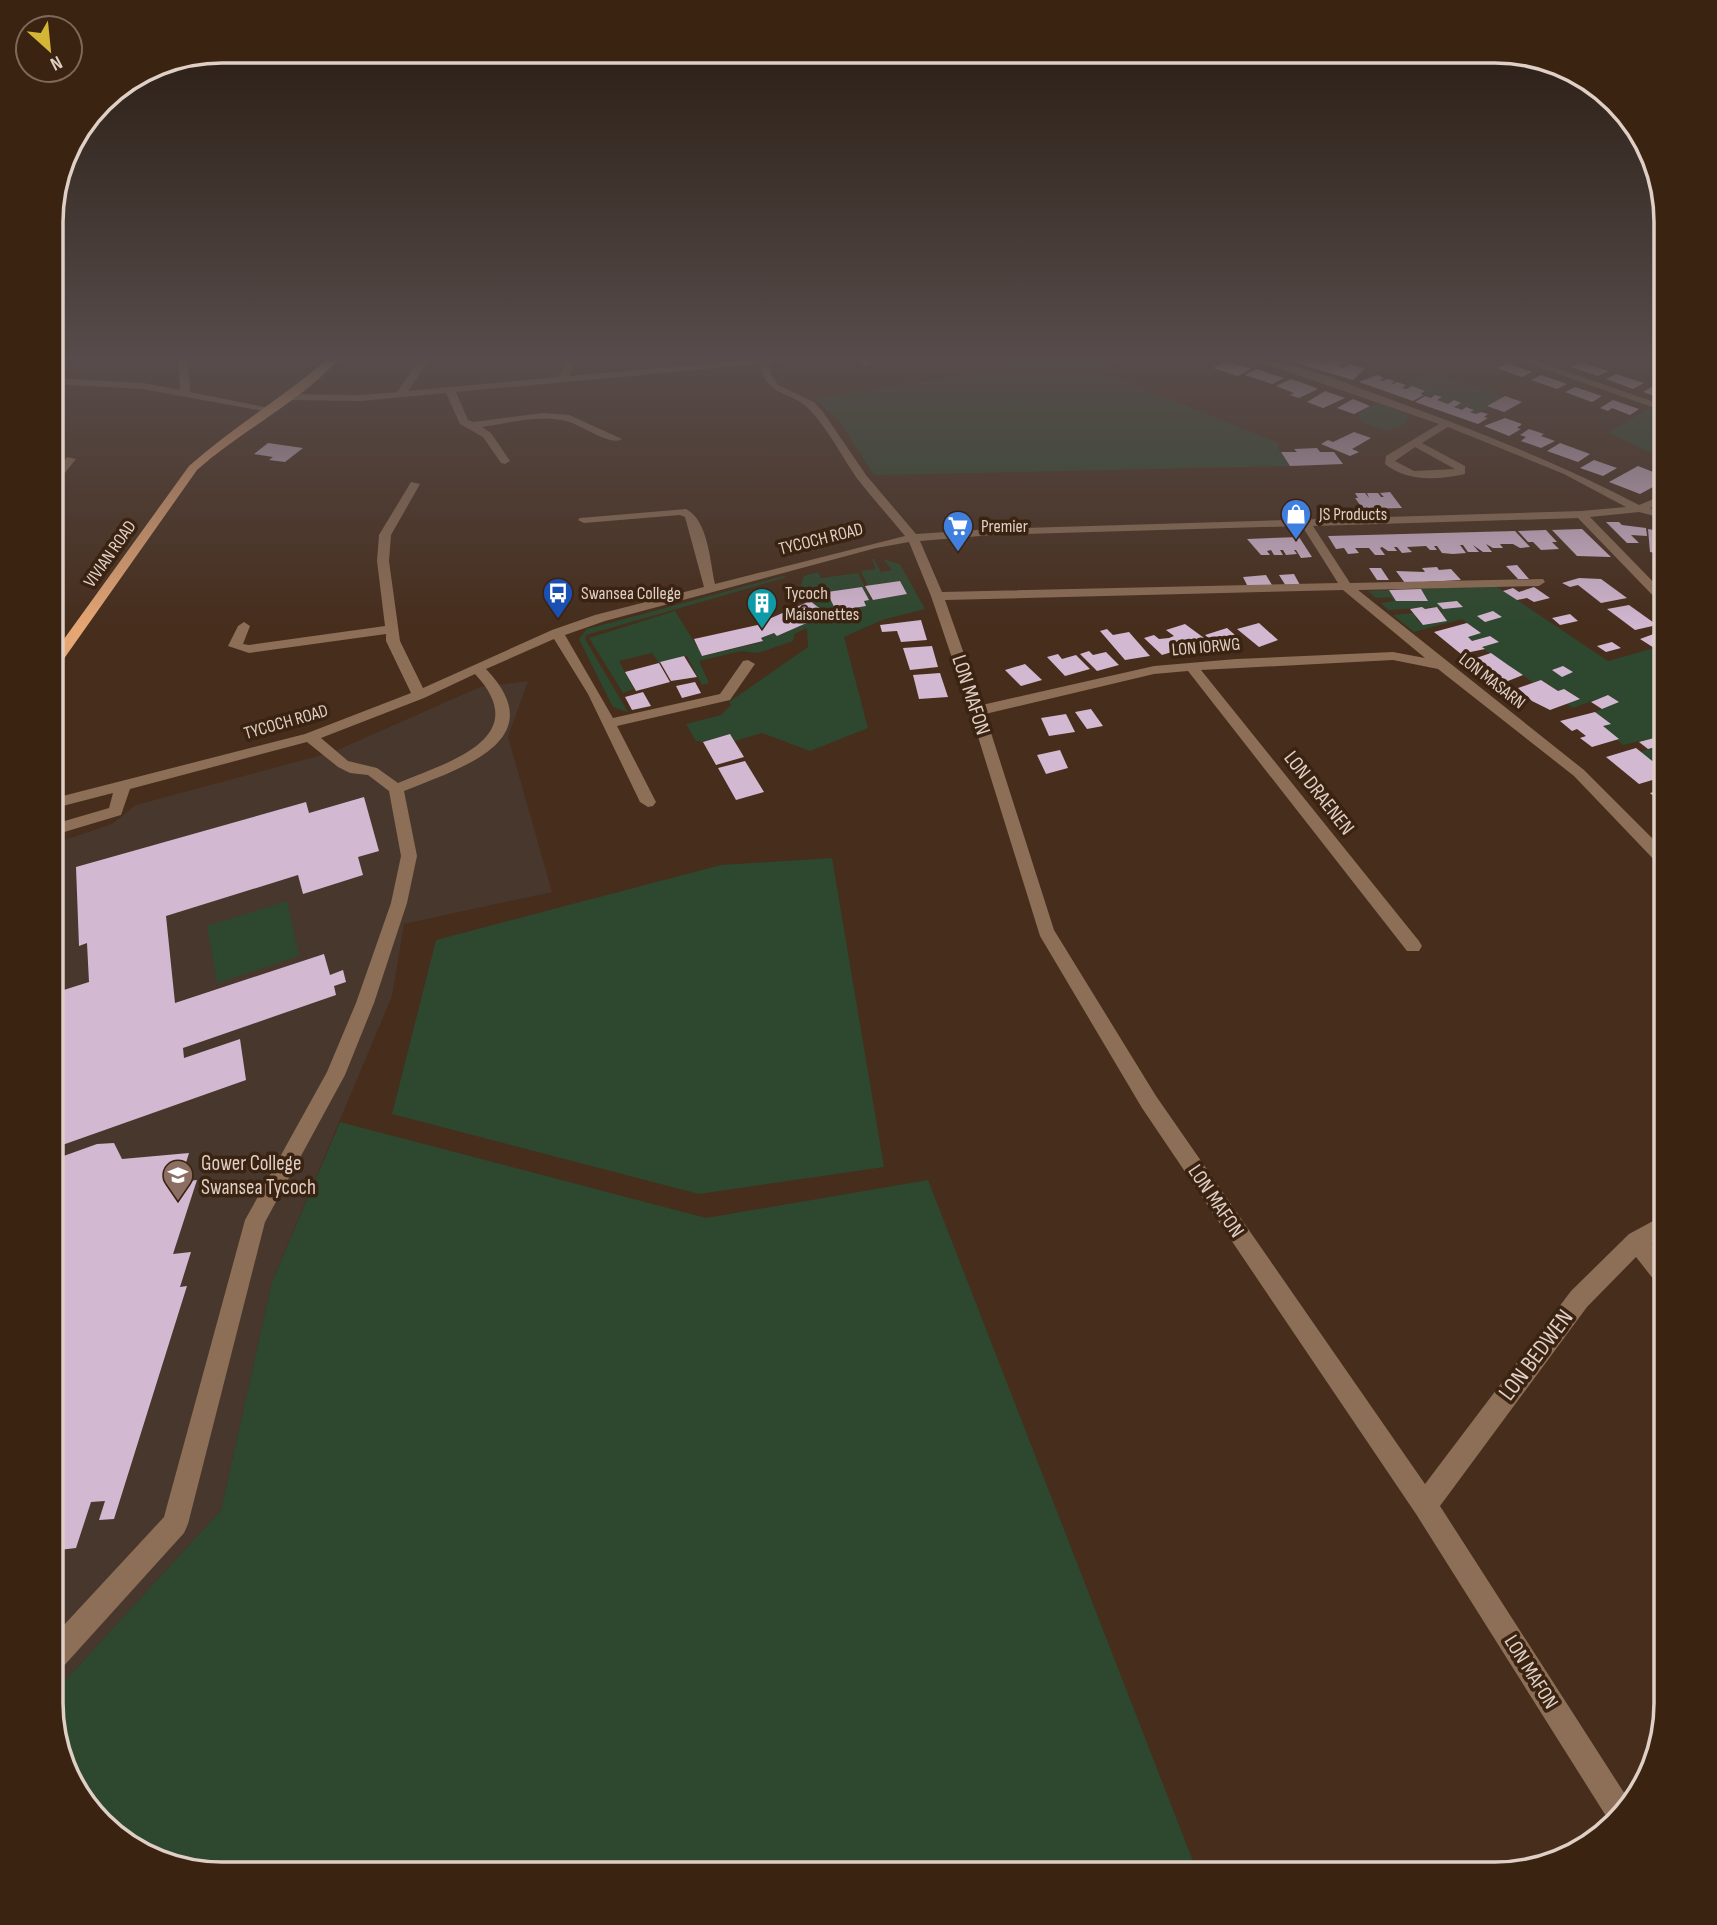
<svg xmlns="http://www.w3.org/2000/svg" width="1717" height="1925" font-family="'Sofia Sans Condensed',sans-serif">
  <rect width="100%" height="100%" fill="#462d1c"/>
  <path fill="#48372d" d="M528,681l-20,56 44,155 -148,32 -12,72 -120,286 -51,228 -170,186v-800l5,-2v-51l56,-19 24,-19 197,-53 147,-65z"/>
  <path fill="#2d482e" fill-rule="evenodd" d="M1004,360h119l-19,13 174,70v6l12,17 -416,9 -33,-52 -27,-24 183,-29z
    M1432,372l72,25 -28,17 -10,-7 -4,3 -8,-3 6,-4 -6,-2 -6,3 -11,-4 4,-3 -6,-2 -4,3 -11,-4 5,-3 -23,-3z
    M1377,403l33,12 -4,9 -20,7 -24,-9 -4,-9z
    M1650,408l16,5v31l-14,9 -44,-20z
    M872,559h2l7,13 11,-2 -9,-11 17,5 25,45 -43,11 -38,17 24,91 -58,23 -48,-18 -27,8 -5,-7 -27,8 -7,-1 -10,-17 35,-9 10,-10 -2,-3 79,-55 -1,-19 -13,6 -1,7 -35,12 -17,-2 -42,10 10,22 -7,2 -15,-29 -28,7 -7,-10 -33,8 15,28 -11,4 -34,-55 86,-27 28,45 59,-14 -1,-4 13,-5 3,3 49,-23 -28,-20 6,-17 14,-4 3,6 37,-5 13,27 36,-6 -7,-13 -32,5 -7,-15 15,-2zM854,588l12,18 -12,2 2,5 -12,2 -3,-5 -5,1 -9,-19z
    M783,576l4,1 -201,58 -1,4 43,73 -15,-5 -34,-68 8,-10z
    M1496,586l112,75 46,-13 8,5 -7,3 11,6v110l-26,-20 22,-7 -8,-7 -31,7 -20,-19 7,-2 -15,-12 23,-10 -10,-7 -35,13 -6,-4 12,-5 -15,-10 -6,2 -16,-11 -8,3 -49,-33 -3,-3 16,-5 -8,-6 -18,5 -4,-4 12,-4 -18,-14 -48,13 -21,-17 21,-2 4,4 -3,1 8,7 23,-4 -7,-7 4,-2 -6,-5 -49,3 -7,-7 13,-2 -3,-4 -15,1 -8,-7z
    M832,858l52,309 -185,27 -307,-80 44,-174 285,-75z
    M287,901l12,55 -82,27 -10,-57z
    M340,1122l366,96 222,-38 270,694h-976l-75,-17 -61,-49 -26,-50 -9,-62 170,-186 51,-228z"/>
  <path fill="#d3b8d2" d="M1315,360l7,2 12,-2 9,3 -5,3 5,2 6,-4 16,4 -12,12 -64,-19z
    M1226,361l13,4 12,4 -13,7 -25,-8z
    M1581,362l27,9 -10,5 -27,-9z
    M1507,363l25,9 -10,5 -25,-9z
    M1257,369l14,5 13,4 -12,6 -27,-9z
    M1616,374l28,9 -11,6 -27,-10z
    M1377,375l7,3 -4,2 3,1 4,-2 8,2 -4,3h2l4,-2 9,3 -4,3 5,1 5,-3 13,5 -5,3 4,1 -11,6 -54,-19z
    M1541,375l26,9 -10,5 -26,-9z
    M1291,379l12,4 15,6 -19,9 -9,-3 4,-2 -18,-7z
    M1653,386l13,5v9l-23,-8z
    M1575,387l27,9 -10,6 -27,-10z
    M1325,391l20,7 -22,10 -16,-6z
    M1435,395l7,2 -5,3 11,4 6,-4 7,3 -7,4 8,3 4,-3 8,3 -4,2 6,2 5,-2 7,2 -4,3 4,1 -10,6 -63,-22 10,-6 6,2z
    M1505,396l17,6 -18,10 -17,-6z
    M1353,399l17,7 -16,8 -17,-6z
    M1613,400l26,9 -9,6 -18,-7 -4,3 -8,-3z
    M1505,418l17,6 -5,4 4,1 -12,7 -25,-10z
    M1529,429l15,5 -3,2 14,5 -14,7 -20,-7 5,-4 -6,-2z
    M1354,432l17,6 -19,11 7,3 -9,4 -29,-12 7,-4 5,2z
    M268,443l35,5 -18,14 -16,-2 4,-3 -19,-3z
    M1560,443l30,11 -12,8 -31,-11z
    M1317,448l3,4h14l9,12 -53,2 -9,-14h16l-3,-3z
    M1594,460l23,8 -14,8 -23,-8z
    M1638,466l28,11v3l-26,14 -31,-12z
    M1390,492l12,16 -39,1 -8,-11h3l-3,-5h10l4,5 -2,-5h11l3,4h3l-4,-4z
    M1606,522h13l3,3 24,3 1,8 -16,-1 8,8h-12z
    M1582,529l29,28 -34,-1 -25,-26z
    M1648,529l18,3v23l-16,-3z
    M1546,530l11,12h-5l7,7 -18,1 -8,-8h-5l-10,-11z
    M1515,531l15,16 -10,1 -7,-4h-13l3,4h-10l-7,-4 6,8h-9l-10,-7 6,7h-11l-5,-7h-3l6,8 -13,1 -11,-1 -5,-7h-3l3,4h-7l-4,-4 -19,1 5,5 -10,1 -5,-6h-3l3,4h-9l-6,-4 -2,1 5,7h-10l-6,-7h-14l4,5 -11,1 -4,-6 -8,1 -8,-13z
    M1299,537l13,20 -11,1 -5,-8h-2l3,4 -11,1 -3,-5h-3l3,5h-9l-3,-5 -4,1 3,4h-9l-14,-16z
    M1656,558l10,2v16l-8,-2z
    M1517,565l12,14h-11l-12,-13z
    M1437,567l2,3 12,-1 10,11 -56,3 -9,-12 29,1 -3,-4z
    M1369,568h12l8,12h-12z
    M1294,574l6,11 -14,1 -7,-11z
    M1266,575l6,10h-25l-4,-8z
    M1579,578l22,1 26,19 -26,5 -23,-18 -8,2 -8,-4z
    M900,581l7,13 -34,6 -8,-14z
    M862,587l7,13 -5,1 2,5 -12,2 3,5 -13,2 -3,-5 -5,1 -9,-19z
    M1534,587l16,11 -16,4 -7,-4 -10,2 -14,-9 10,-3 6,4z
    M1421,589l7,12h-32l-7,-11z
    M810,601l17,13 -50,22 -3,-3 -13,5 2,3 -61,15 -8,-17 68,-15 -2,-1z
    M1457,601l6,6 -20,2 -6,-6z
    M1629,605l28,20 -22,5 -28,-21z
    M1422,607l3,2 12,-2 10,14 -24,4 -13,-16z
    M1493,611l9,6 -17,5 -8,-6z
    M1570,614l8,7 -18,4 -8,-7z
    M921,620l6,20 -26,2 -4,-11 -15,1 -2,-7z
    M1259,623l19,17 -19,7 -22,-18z
    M1467,623l14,10 -13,4 4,4 18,-5 9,6 -17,5 3,2 -24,5 -27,-22z
    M1185,624l30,22 -22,7 -16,-14 8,9 -23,7 -18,-17 10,-3 5,4 10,-1 5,-2 -8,-6z
    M1227,628l15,13 -22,7 -15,-13z
    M1107,629l6,6 16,-3 21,24 -25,4 -25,-29z
    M1659,632l7,5v26l-12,-8 8,-2 -22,-14z
    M1612,642l9,6 -15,4 -9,-6z
    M932,646l6,21 -28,3 -7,-22z
    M1089,651l4,4 13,-3 13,13 -22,6 -17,-17z
    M1491,653l17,12 15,10 -20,8 -33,-23z
    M1058,654l4,5 14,-4 14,14 -25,7 -18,-19z
    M684,656l13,21 -26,4 -11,-19z
    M659,663l11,19 -34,9 -11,-19z
    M1025,664l17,16 -21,6 -16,-16z
    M1563,666l10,6 -11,5 -10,-7z
    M940,673l8,24 -29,2 -6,-24z
    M1541,680l17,11 6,-2 16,10 -30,11 -18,-9 -14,-13z
    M695,682l6,11 -19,5 -6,-12z
    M643,692l8,14 -19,4 -7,-13z
    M1608,695l11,7 -17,7 -11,-7z
    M1091,709l12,17 -16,3 -12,-17z
    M1595,712l16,12 -8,2 16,13 -27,8 -12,-9 6,-2 -9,-7 -5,2 -12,-10z
    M1066,714l9,18 -26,4 -8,-18z
    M730,734l14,23 -28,8 -13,-23z
    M1654,738l9,7 -15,4 -9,-7z
    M1636,748l30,24v4l-27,8 -33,-27z
    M1060,750l8,18 -22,6 -9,-19z
    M745,761l19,31 -28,8 -18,-32z
    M1666,789v18l-16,-14z
    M364,797l15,54 -21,6 5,18 -60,19 -5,-19 -132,41 9,87 149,-49 6,21 13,-5 3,12 -12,4 2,9 -153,53 1,10 56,-19 6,41 -195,69v-155l38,-12 -2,-39 -8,3 -3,-79 230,-65 3,11z
    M114,1143l8,16 67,-6 -9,29 17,-2 -24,74 18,-2 -11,35 7,-1 -73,233 -15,1 6,-19 -14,1 -15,46 -25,3v-382h3l4,-11 39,-14z"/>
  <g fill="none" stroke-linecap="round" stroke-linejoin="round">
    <path fill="#8d6e56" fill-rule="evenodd" d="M178,360h10l2,32 84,17 -5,3 -126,-23 -92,-5v-6l92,5 37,7z
      M419,360h10l-21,31 151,-14 7,-17h10l-7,16 178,-16h36l-14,4 3,12 6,9 36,17 9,10 43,63 50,59 76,-5 589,-18 45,-4 -62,-33 -116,-47 -26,16 43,23v8c-28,6 -57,8 -80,-10l1,-8 53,-32 -185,-64c40,0 82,20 119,33 91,33 180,67 266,112l27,-11v7l-16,7 16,5v6l-27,-7 -49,5 76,78v11l-4,-1 -84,-87 -265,8 37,57 193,-4 2,3 -6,4 -181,4 226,180 82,82v16l-6,-2 -86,-90 -136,-107 -45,-9 -192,10 218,271 3,5 -3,5h-12l-219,-280 -34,3 -169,40 69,216 102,166 269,388 146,-193 58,-57 37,-20v21l-14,9 14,17v27l-8,-3 -22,-28 -49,50 -147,199 190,296 -19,22 -195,-310 -274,-406 -102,-172 -70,-225 -39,-115 -22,-54 -33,6 -271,73 -40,14 48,83 107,-24 23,-33 5,-1 7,4 -25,36 -113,26 39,76 -3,4 -5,1 -8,-5 -52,-108 -34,-55 -68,30c69,72 -28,100 -82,122l13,65 -10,47 -33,100 -29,72 -80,147 -77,302 -4,9 -123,136 -10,3v-33l113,-122 81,-297 82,-148 29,-69 35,-100 10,-47 -12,-65 -21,-16 -18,-2 -12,-6 -31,-25 -177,47 -9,26 -70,21v-11l58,-17 4,-15 -62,16v-10l254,-65 106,-41 -25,-52v-7l-137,19 -21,-7 10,-20 6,-4 6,4 -7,18 6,1 136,-19 -8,-65 2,-26 32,-53 9,2 -29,51 -2,26 11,80 23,47 129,-58 43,-15 109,-28 -19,-70 -5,-2 -96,8 -6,-3 2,-2 106,-9c22,11 24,52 29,75l190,-48c-16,-20 -34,-39 -49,-59 -15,-22 -28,-48 -47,-68 -19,-20 -42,-10 -49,-45l-304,28 12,28 5,2 70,-9 26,2 53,24c-11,8 -42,-15 -56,-18 -27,-6 -58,2 -84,6l9,6 19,28 -5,3 -4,-1 -18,-26 -23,-13 -14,-31 -86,8 -71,-1 -5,-3 5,-3 71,1 37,-3zM1415,447l40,22 -41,2 -19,-10zM1302,526l36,57 -396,9 -22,-51 72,-6zM1343,590l82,68 -32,-6 -157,7 -82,7 -172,39 -37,-105zM475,674c61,65 -30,89 -77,109l-21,-15 -29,-7 -27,-23 103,-40z
      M858,360h10l3,5 -8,2z
      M1519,360h14l133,46v6z
      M67,457l9,2 -21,26 -4,1v-10z"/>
    <path fill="#e6a674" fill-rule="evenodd" d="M327,360h11c-41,44 -97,71 -141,110l-141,200 -5,1v-14l138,-191c44,-39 94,-69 138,-106z"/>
  </g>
  <linearGradient id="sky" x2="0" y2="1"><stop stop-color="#26190f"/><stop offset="0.57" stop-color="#574c4b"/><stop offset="1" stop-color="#574c4b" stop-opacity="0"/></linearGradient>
  <rect width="1717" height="629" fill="url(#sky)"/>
  <defs>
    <g id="shop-pin" transform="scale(1.575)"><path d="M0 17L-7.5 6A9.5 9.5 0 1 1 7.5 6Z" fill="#3f7fe0" stroke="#3b2312"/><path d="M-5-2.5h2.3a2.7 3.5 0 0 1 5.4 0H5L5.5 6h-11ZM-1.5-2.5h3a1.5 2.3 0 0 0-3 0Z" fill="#fff"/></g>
    <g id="supermarket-pin" transform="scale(1.575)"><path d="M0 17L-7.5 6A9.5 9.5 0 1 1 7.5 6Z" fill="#3f7fe0" stroke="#3b2312"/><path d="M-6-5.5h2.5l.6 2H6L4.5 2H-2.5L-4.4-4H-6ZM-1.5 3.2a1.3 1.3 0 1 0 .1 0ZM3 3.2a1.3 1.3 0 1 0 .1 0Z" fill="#fff"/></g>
    <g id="bus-pin" transform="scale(1.575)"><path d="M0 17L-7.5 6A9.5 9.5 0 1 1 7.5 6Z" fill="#1a4fb4" stroke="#3b2312"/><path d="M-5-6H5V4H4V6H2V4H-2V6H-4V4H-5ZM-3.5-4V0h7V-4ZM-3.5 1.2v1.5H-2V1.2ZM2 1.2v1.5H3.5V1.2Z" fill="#fff"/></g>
    <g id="building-pin" transform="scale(1.575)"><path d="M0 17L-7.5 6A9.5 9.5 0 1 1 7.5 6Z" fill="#0f9aa8" stroke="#3b2312"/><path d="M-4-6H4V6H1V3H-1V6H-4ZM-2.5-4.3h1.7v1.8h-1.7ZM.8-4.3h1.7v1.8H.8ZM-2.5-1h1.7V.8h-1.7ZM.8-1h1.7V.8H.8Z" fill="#fff"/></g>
    <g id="university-pin" transform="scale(1.575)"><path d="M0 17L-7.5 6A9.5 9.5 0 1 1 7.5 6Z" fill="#8d6e63" stroke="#3b2312"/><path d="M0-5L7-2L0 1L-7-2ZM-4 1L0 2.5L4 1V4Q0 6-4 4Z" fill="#fff"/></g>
  </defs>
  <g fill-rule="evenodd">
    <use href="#shop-pin" x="1296" y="514"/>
    <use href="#supermarket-pin" x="958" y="526"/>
    <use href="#bus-pin" x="558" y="593"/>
    <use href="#building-pin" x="762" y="603"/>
    <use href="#university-pin" x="178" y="1175"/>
  </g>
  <g text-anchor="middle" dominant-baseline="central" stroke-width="7" stroke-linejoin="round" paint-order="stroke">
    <g font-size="18" fill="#dfcfc5" stroke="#3b2312" text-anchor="start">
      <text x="1319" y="514">JS Products</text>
      <text x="981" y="526">Premier</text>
      <text x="581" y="593">Swansea College</text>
      <text x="785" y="593">Tycoch<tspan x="785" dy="21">Maisonettes</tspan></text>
    </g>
    <g font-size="18" fill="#dfcfc5" stroke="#3b2312">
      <text transform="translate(821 539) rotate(-14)">TYCOCH ROAD</text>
      <text transform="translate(110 554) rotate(-55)">VIVIAN ROAD</text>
      <text transform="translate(1206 647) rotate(-5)">LON IORWG</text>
      <text transform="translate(1492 681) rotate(38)">LON MASARN</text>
      <text transform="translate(286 722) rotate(-16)">TYCOCH ROAD</text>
    </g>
    <g font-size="21" fill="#dfcfc5" stroke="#3b2312">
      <text transform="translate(971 695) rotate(72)">LON MAFON</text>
      <text transform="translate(1319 793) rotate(52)">LON DRAENEN</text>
      <text transform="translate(1216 1201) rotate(56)">LON MAFON</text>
      <text transform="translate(1531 1672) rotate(58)">LON MAFON</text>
    </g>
    <g font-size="21" fill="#dfcfc5" stroke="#3b2312" text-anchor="start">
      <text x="201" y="1163">Gower College<tspan x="201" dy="24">Swansea Tycoch</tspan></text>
    </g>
    <g font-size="24" fill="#dfcfc5" stroke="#3b2312">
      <text transform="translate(1536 1355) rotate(-53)">LON BEDWEN</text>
    </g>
  </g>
  <path d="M0 0H1717V1925H0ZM222 63H1495A159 159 0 0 1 1654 222V1703A159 159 0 0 1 1495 1862H222A159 159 0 0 1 63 1703V222A159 159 0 0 1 222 63Z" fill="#3b2312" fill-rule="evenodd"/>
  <path fill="none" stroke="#dfcfc5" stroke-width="3.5" d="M222 63H1495A159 159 0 0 1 1654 222V1703A159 159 0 0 1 1495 1862H222A159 159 0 0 1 63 1703V222A159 159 0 0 1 222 63Z"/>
  <g transform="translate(49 49) rotate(153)"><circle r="33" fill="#3b2312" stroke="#7d685a" stroke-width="2"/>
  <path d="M0-5L12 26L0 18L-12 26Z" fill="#d3b635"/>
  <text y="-10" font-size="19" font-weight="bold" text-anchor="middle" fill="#dfcfc5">N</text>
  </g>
</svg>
